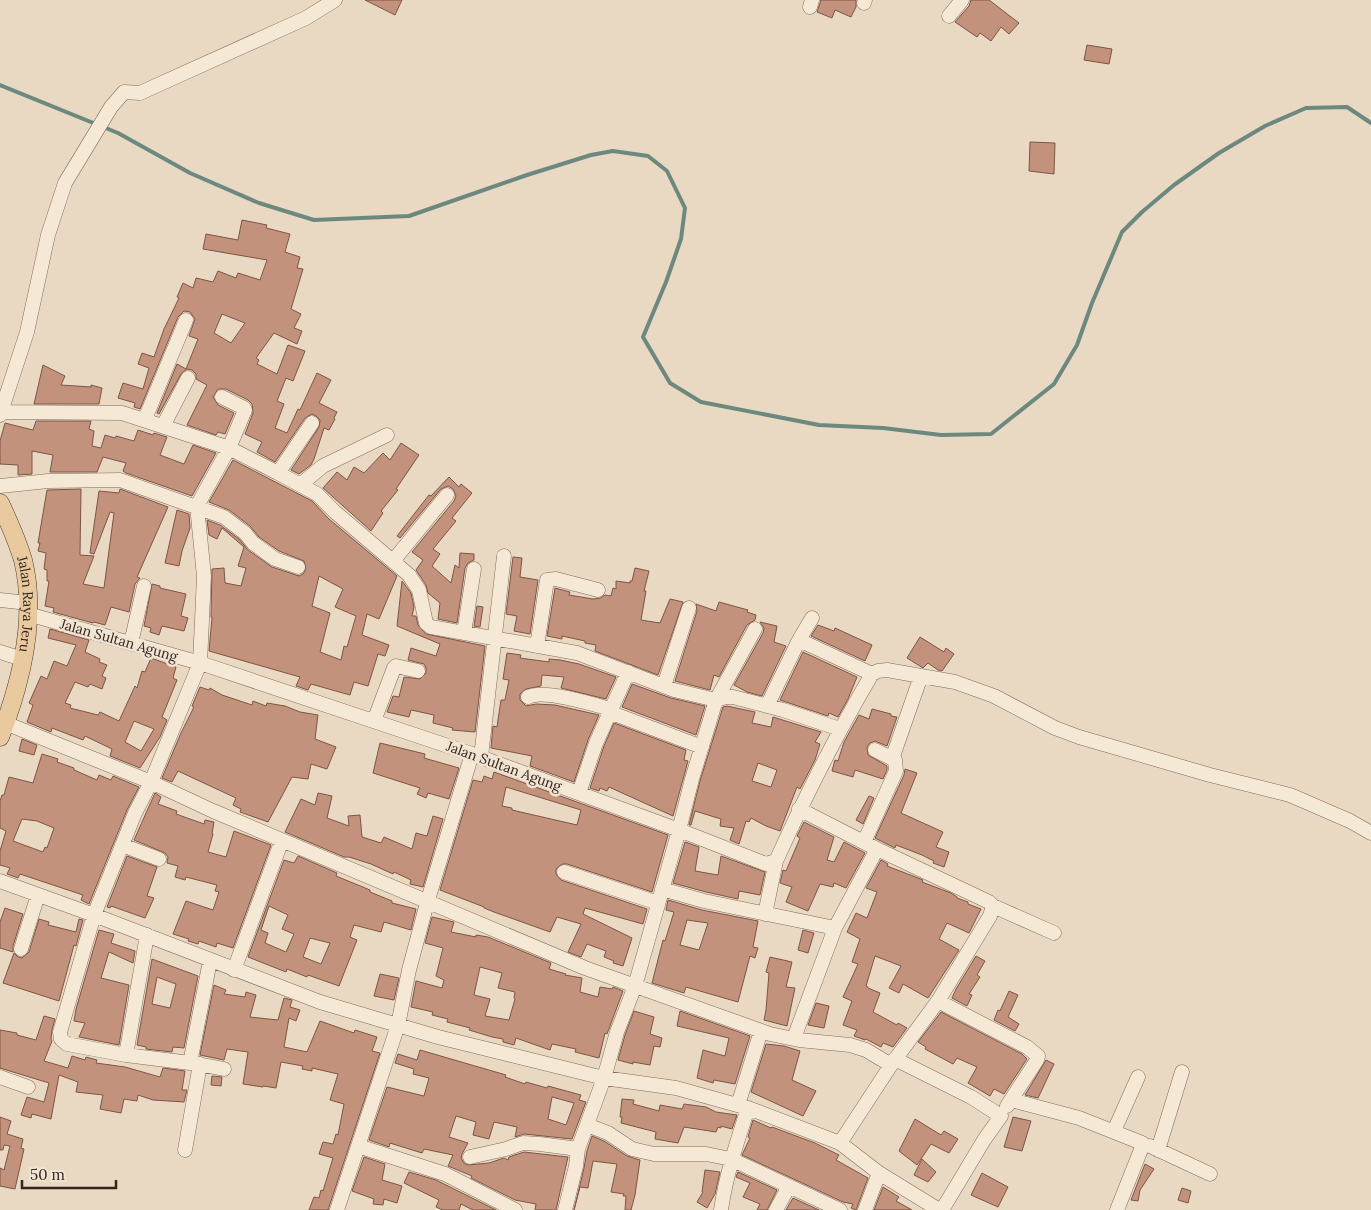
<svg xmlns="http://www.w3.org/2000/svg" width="1371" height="1210" font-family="Lora,serif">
  <rect width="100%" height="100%" fill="#e9d9c3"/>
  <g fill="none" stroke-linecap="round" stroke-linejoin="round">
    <path stroke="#6d897f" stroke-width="4" d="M0,85l118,48 72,40 69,30 55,17 95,-4 118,-41 64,-20 22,-4 35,5 19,15 18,37 -4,31 -15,43 -23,55 27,46 31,19 118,23 64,3 58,7 50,-1 63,-50 23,-39 15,-42 30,-71 20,-20 32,-27 45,-32 46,-27 41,-18 41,-1 24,16"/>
  </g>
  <path fill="#c3927c" stroke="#7e5444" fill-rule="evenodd" d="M365,0h37l-7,15z
    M821,0h35v7l-5,10 -16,-7 -3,8 -15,-6z
    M971,0h18l30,23 -10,11 -8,-7 -10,14 -11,-8 -3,4 -22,-15 14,-16z
    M1087,45l25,4 -3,15 -25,-4z
    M1030,142l25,1 -1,31 -25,-3z
    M242,220l25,5 -1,3 24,6 -5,18 15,5 -3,11 6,1 -12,40 10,5 -7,14 8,3 -5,13 -23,-11 -18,25 3,2 -2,4 20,10 11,-29 17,6 -12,30 -7,-3 -9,23 7,3 -9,24 12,5 11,-24 2,1 17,-37 14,7 -12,23 18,9 -3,6 1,1 -6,11 -5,-2 -10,31 -3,6 -12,9 -8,-4 28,-43 1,-7 -4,-4 -4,-2 -7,4 -30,44 -18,-10 5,-10 -17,-8 8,-21 -1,-9 -4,-4 -22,-11h-8l-5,8 5,8 16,8 -9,21 -7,-2 -2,3 -29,-10 20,-40 -11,-6v-5l-4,-4 -5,-1 -6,5 -22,40 -2,-1 20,-49 9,5 12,-30 -9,-3 6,-17 -5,-7 -6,-1 -6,6 -38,92 -6,-2 1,-4 -17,-5 5,-15 20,6 6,-21 -11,-4 4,-11 12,4 10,-28 15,-31 -2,-1 6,-14 10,5 3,-10 17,4 5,-11 18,7 2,-5 22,7 7,-20 -64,-11 3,-15 32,6zM222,314l23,9 -14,20 -17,-10z
    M43,365l22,11 -4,9 30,2v-2l11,3 -3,16h-65z
    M36,421h55l-2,8 5,2 -2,15 9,2 4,-13 10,3 1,-2 18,5 4,-11 15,5 1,-2 13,4 -7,18 24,9 9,-19 23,8 -24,43 -66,-23 -3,-2 3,-8 -23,-6 -6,15h-47l3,-17 -21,-4v23l-14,1v-10l-18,-1v-23l5,-18 28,7z
    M401,443l18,12 -23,34 2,1 -17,21 2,2 -12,18 -48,-43 14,-16 10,8 7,-13 10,6 19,-20 7,7z
    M233,460l79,41 17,18 68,57 -18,43 -12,-5 -5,21 27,10 -4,11 -7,-2 -10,32 -14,-4 -4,13 -39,-11 -3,6 -12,-4 4,-9 -91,-26 3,-33 -1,-1 1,-48 12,-1 1,15 16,3 5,-18 -8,-2 6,-19 -22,-19 -5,11 -8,-4 -2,-15 13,5 19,14 9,11 24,17 27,9 4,-2 3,-5 -2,-8 -25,-10 -20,-14 -9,-11 -21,-16 -20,-8zM319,576l24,13 -8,18 21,9 -9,31 -3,-1 -3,14 -21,-8 10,-39 -18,-7z
    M449,477l10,10 2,-3 11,9 -20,25 4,3 -23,28 7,5 -8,12 19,17 4,-18 4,3 1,-15 14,1v6l-6,3 -3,5 -8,55 -19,-4 2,-16 -12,-10 -2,-8 -10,-15 7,-10 -11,-8 42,-51 2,-5 -3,-7 -5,-3 -7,3 -41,49 -3,-2 32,-41 2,1z
    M81,489l-1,66 14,1 -11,28 21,4 10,-75 -4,-1 -16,42 -4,-1 9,-62 20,2 1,-4 48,18 -31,70 3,1 -5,6 -6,28 -18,-5 -6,18 -11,-3 -1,1 -40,-11 1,-4 -9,-2 4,-25h-2v-11l-3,-1 2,-16 -8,-2 2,-8h-2l9,-53z
    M177,510l12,4 1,14 -8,23 -3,15 -14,-3z
    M513,557l9,1 -2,19 18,3 -8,54 -16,-3 3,-15 -11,-2z
    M635,568l14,3 -5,20h2l-5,29 19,3 10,-24 13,3 -25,73 -63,-24 1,-6 -11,-2v-2l-23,-5v3l-15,-3 8,-48 15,4 -1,3 24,4 8,-1 4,-3 6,1 2,-8 3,1v-8l14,2v-2h2z
    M402,581l9,12 3,14 -2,9h4l2,9 8,9 59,12 -10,86 -23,-2 1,-2 -20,-5 1,-8 -23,-5 -2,7 -22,-5 6,-16 6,1 5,-20 16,2 6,-6v-5l-2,-4 -16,-4 3,-12 25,8 4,-12 -43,-18z
    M152,584l8,2v2l26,6 -5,22 7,2 -4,13 -22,-5 -3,9 -9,-3 1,-4 -7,-2z
    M719,602l29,8 -1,2 9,3 -1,5 -8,5 -28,52 -5,-2 -4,15 -35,-9 22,-70 -1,-7 20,7z
    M477,606l6,1 -3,20 -6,-1z
    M760,622l17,4 -3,16 12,4 -24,50 -15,-4 -13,-7 29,-52 1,-5z
    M818,625l16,6 1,-3 37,17 -7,16 -54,-25z
    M50,629l39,11 -4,12 15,7 -1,3 8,3 -5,11 4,2 -4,11 -12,-5 -2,3 -13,-5 -10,21 6,2 -1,3 28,7 2,-3 19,9 16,-35 2,2 5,-17 3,1 6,-14 25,9 -3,11 4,2 -15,37 5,3 -7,17 -20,31 -30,-12 2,-7 -27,-13 -2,4 -31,-12 -1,4 -24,-10 6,-17 -4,-2 12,-27 6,3 7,-18 13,5 9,-21 -28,-7zM134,721l20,8 -13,22 -16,-9z
    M920,637l24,15 2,-4 8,6 -12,17 -4,-1 -10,-7 -5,5 -16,-10z
    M803,652l54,25 -9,22 -10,18 -9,-4 -1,3 -48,-16z
    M507,653l14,2 -1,3 29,4v-3l11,1 19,4 37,13 -10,22 -45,-11 3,-11 -22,-2 -1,11 -15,3 -6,5v6l6,6 10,-2 19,1 44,10 -11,25 -14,42 -44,-16 2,-10 -41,-8 2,-22 4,1 4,-27h4l4,-20 -6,-1z
    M632,684l39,14 34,8 -9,29 -74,-28z
    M200,687l9,3 1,-2 12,7 30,10 1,-4 13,5 1,-3 18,3 15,6 18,3 -3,24 21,8 -9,22 -16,-5 -3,15 -16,-2 -24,45 -28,-10 1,-3 -8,-4 3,-7 -58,-27 -6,11 -10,-4 19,-45 13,-26 -2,-1z
    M727,706l28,6 -3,11 19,4 2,-10 48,15 -6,10 5,2 -5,16 -15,29 -3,-2 -17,44 -14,-5 -15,-8 -2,4 -3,-1 -7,23 -9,-4 4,-12 -14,-2 1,-7 -26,-8 -4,14h-2l11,-44 23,-74zM758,763l19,7 -6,17 -19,-6z
    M872,709l19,5v2l6,1 -10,29 -12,-5 -5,2 -3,4 1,8 19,11v4l-4,9 -28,-9 -2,7 -21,-6 3,-11 3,1 6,-19 15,-27 10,4z
    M614,723l72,27 -2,10 4,1 -15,55 -64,-29 -2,4 -7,-3 -1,3 -9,-3 14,-42z
    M22,739l15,6 -3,10 -15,-4z
    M380,743l45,11 -1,4 35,10 -10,31 -21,-6 -2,5 -9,-4 3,-6 -47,-15z
    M42,754l16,5 -1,3 17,6v2l23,10 2,-5 12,5 2,-4 26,11 -12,23 -38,94 -8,-4 2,-5 -63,-21 -2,4 -11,-4 3,-6 -10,-3v-14l6,-20 -6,-3v-27l2,-6h2l5,-18 24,6zM22,819l15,2 17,7 -7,20 -2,-1 -2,5 -30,-11z
    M905,769l12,4 -16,40 42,19 -7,15 13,5 -5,15 -11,-4 1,-2 -12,-6 -26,-10 -1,3 -20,-10 29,-63z
    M494,772l174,63 -16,57 -85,-28h-5l-6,5v5l5,6 86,29 -4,15 -58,-16 -2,6 49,24 -9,28 -10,-3 1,-2 -10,-4 2,-6 -19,-7 -6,13 -13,-5 13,-28 -24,-7 -7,15 -56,-20 -10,-4v-1l-44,-17 33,-110 9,2 2,-6 8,3zM506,787l75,23 -4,15 -65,-15v-2l-10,-2z
    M155,793l6,4 -3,7 19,7 -1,3 28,10 1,-4 9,2 -2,12h1l-5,18 18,5 8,-26 37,14 -38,103 -16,-5 -1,4 -17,-6 -1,3 -10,-3 1,-2 -16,-5 13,-33 27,9 6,-18 -4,-1 2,-6 -31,-8 -1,3 -10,-3 3,-11 -11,-3 1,-6 -3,-4 -31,-13z
    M318,793l14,3 -5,22 22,8 -1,-10 12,-1 2,22 19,6 3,-6 28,12 4,-16 11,3 6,-20 10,3 -20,68 -13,-3 1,-4 -17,-8 -1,2 -22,-10 -22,-7h-5l-59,-25 16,-33 14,6z
    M869,796l5,2 -11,26 -7,-4z
    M804,822l30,15 -7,23 7,2 10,-20 21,11 -19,35 -12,-5 -1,4 -13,-3 -12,27 -22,-9 6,-15 -12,-4 3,-13 3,1 14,-33 -3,-2z
    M685,842l14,5 -4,24 23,4 3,-19 44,16 -5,23 -21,-4 -1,8 -32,-7 -33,-9z
    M127,856l30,11 -10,29 7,2 -9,20 -34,-12 -1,2 -3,-1z
    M298,856l39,17 -1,3 34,14v2l22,9v2l24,6 -5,21 -27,-8 -3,10 -27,-7 -4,12 7,3 -18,46 -31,-11 -1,2 -20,-8 -1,3 -38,-15 36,-97 10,3zM269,906l19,9 -6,14 12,5 -8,18 -21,-9 3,-10 -7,-3zM310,938l20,5 -9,21 -18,-7z
    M881,860l7,4 -1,2 26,10 10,4 -1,2 29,11 6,4v1l11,4v2l13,5 -12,24 -22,-10 -8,16 20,11 -31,48 -25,-14 -4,9 -10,-5 12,-22 -26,-10 -9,30 2,1v1l12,5 -7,19 24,13 1,-2 9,5 -14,19 -10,-4 -2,4 -15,-8 -1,1 -11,-4 3,-6 -14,-5 9,-24 -9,-4 15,-33 -6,-2 8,-23 -13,-7 9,-19 11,5 10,-26 -11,-4z
    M668,900l34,10 56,11 -5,26 5,1 -3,10 -5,-2 -12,46 -52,-15 -2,6 -32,-10 11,-43 2,1 9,-29 -8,-2zM687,920l21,3 -9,27 -19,-5z
    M5,908l18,6 -10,32v6l-13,-4v-26z
    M432,917l22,5 -3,10 25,5v-2l12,2 63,26 -2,6 17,5 -1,1 17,3 -2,14 18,5 2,-10 12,2 1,-2 10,4 -16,43 -2,-1 -6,25 -24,-6 1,-3 -24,-5 -2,6 -34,-12 -2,7 -11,-3v-3l-11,-2 -23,-7 1,-2 -23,-6 1,-3 -16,-4 1,-3 -22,-5 5,-26 26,7 2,-8 -8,-4 7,-28 -18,-5zM480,967l22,6 -4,15 17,4 -1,6 1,1 -6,21 -24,-4 5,-17 -16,-4z
    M39,919l10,3 -1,3 28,7 3,-13 4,1 -7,26 -2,-1 -15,56 -56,-18 11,-30 4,4 4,1 7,-6z
    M99,930l15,4 -3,9 24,8 -2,12 -24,-11 -8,26 28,7 -10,60 -40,-8 6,-14 -11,-2 2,-12z
    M803,930l11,3 -6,20 -10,-3z
    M976,956l9,5 -8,14 3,2 -11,17 3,1 -5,11 -15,-8 4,-9z
    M770,957l22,5 -6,25 9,1 -8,38 -23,-6 2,-10 3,-37 -3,-1z
    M152,959l46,17 -14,72 -11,-1 -1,5 -26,-3v-2l-9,-2zM157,977l19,7 -6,24 -18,-4z
    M380,974l19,4 -5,22 -20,-4z
    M214,985l12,5 -2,4 21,3 1,-5 10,3 -6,22 28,3 6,-22 8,2 -2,7 10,3 -4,11 -7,-3 -5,29 23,5 13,-31 34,12 1,-3 22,7 -5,14 8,2 -52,157h-19l5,-13 5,1 2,-8 2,1 10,-33 -14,-4 4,-12 10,2 3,-10 2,1 6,-31 -14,-4 8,-26 -26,-6v3l-10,-2 1,-3 -22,-4 -5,26 -13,-2v1l-20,-3 5,-32 -21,-3 -3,11 -24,-5z
    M1009,991l9,4 -10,22 11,7 -4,7 -21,-11 4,-10 2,1z
    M816,1003l13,3 -5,22 -16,-3z
    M634,1011l20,6 -4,17 12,4 -2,9 -6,-1 -4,19 -17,-3v2l-15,-4 7,-25z
    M680,1011l70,25 -15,48 -21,-4 -1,3 -16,-5 6,-28 22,6 4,-18 -52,-12z
    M941,1012l81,42 5,5 -23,35 -10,-5 -4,7 -22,-13 9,-16 -20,-9 -4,6 -28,-15 1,-2 -8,-5z
    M44,1016l11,3 -3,11 -1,9 1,2 -8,20 24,7 4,-12 13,4 1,-3 11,3 -1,3 29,4 35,10 3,-9 22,3 -3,19h5l-3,12 -31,-2 -15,-5 -1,6 -13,-2 -3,14 -21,-4 3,-14 -27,-3 2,-10 -19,-7 -8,44 -19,-5 -1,4 -10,-3 6,-18 17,5 5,-19 -49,-15v-38l17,3v2l19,5z
    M766,1044l18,2 16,5 -8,29 24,11 -13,25 -52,-24z
    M420,1050l86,25 -1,2 20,7 1,-2 21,6 1,-2 33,9 -2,5 7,2 -14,37 -48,-5 -9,3 2,-10 -23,-5 -5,17 -16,-4 3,-13 -20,-6 -7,21 19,6 -6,11 -1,4 3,5 4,2 21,-2 15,-5 4,2 1,-3 15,-5 44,5 -12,53h-21l1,-6 -21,-4 -44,-22 1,-2 -24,-10 5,-11 -29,-6 -2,4 -32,-10 -1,4 -20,-7 18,-53 37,9 5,-18 -16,-4 1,-5 -19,-6 3,-9 19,6zM552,1097l22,6 -8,22 -18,-6z
    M1046,1060l8,4 -16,34 -13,-3z
    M212,1076l10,1 -1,9 -10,-1z
    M622,1099l12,1 -1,4 26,7 1,-6 22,4 2,-5 22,3 10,5 21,3 -5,14 -11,-3v2l-3,-1 -2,5 -32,-5 -6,16 -23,-4 1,-7 -35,-9 1,-6h-2z
    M0,1117l11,4 -4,13 16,5 -2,9 3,1 -9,40 -15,-3v-18l4,2 6,-24 -6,-1 -1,5h-3z
    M1013,1117l18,4 -9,30 -18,-4z
    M915,1119l26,16 3,-4 14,8 -9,14 -18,-9 -14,21 -18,-14z
    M753,1120l18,8 1,-1 43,16 24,12 -3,5 32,18 -12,32 -5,-2 2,-4 -10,-2 -101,-47 8,-17 -2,-1z
    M592,1136l12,5 23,15 13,4 -5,35 -4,15h-6l1,-14h-3l1,-2 -13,-2 6,-28 -24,-3 -5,27 -8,-1 -6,23 10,-42 3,-17z
    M364,1157l21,7 -3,16 20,6 -5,17 -13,-4 -1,6 -10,-1 1,-5 -22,-8z
    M922,1159l14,13 -8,10 -14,-7z
    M1145,1164l9,5 -14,21 -2,11 -7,-1z
    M705,1170l15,2 -5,22 -8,14 -10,-6 6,-10h-1z
    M409,1172l27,8 60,30h-23l-12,-6 -2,6h-16l-7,-3 3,-7 -35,-17z
    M738,1172l39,18 -10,20h-10l3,-6 -17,-7 7,-14 -14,-6z
    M982,1173l26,14 -10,20 -27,-12z
    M883,1187l16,10 -3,4 16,9h-38z
    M1182,1188l9,3 -3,12 -10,-3z
    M793,1198l26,12h-33z"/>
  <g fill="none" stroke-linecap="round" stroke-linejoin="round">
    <g stroke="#816b5c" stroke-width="15">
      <path id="minor" d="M864,3l1,-3
        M810,7l2,-7
        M949,16l13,-16
        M1,412l121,1 107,35 49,25 39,21 18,18 74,63 10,15 7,33 5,4 146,26 97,37 42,10 10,-3h7l50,13 57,19
        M0,415l27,-83 21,-97 17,-52 46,-76 13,-15 16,1 166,-75 29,-18
        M145,419l41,-99
        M163,426l25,-48
        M278,473l34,-50
        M300,485l23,-19 64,-31
        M0,486l48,-5 72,-1 104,37 21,16 8,10 22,16 23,8
        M393,561l54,-66
        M0,600l28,3
        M28,614l172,49 272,91 207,76 87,34 10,-3c29,-64 60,-126 96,-187
        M464,633l10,-64
        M799,640l73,34 6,-3 9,-1 68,12 39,14 61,32 24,9 131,38 80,20 60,26 21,12
        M131,643l13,-57
        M537,646l10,-66 9,-1 42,11
        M0,652l22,7
        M664,686l25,-78
        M528,697c15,-8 65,7 82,12
        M767,706l32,-66 13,-22
        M609,712l93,35
        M0,721l151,61 62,29 372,157 185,66 29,6 51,5 16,5 25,15
        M374,721l20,-53 2,-2 22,5
        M481,757l23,-201
        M892,759l29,-83
        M579,793l17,-50 32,-71
        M799,809l78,40 112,53 4,4 -3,10 -52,85 -47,64 -51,78
        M864,842l32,-71 -1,-11 -20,-10
        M122,845l37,14
        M564,872l94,31
        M0,881l94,34 226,87 118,35 166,41 72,10 72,20 92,35 39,30 60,37
        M662,889l42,12 131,27
        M993,906l61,27
        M765,914l11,-53
        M21,949l17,-54
        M210,961l-20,102 -64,-8 -59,-11 -6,-5 -1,-7 34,-117 41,-102 16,-31 49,-119 4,-87 -7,-70 32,-58 16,-38 -1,-2 -22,-11
        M234,970l48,-130
        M938,1001l89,46 11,9 -1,4 -30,46
        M794,1038l41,-110 42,-79
        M126,1055l21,-120
        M895,1059l76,38 30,19 -17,24 -42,70
        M193,1063l31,6
        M0,1077l28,10
        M1011,1100l68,18 63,25v4l-25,63
        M738,1105l23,-74
        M587,1125l21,8 24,16 22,5h52l25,5 109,51
        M1114,1131l24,-54
        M358,1146l87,28 70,36
        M1150,1146l60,28
        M185,1150l15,-86
        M1158,1150l24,-78
        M470,1157l36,-8 17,-6 17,1 38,5
        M337,1210l61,-185 11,-55 18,-67 45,-149
        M565,1210l11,-44 2,-17 26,-71 13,-46 18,-46 44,-156 13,-51 24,-79 39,-71
        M721,1210c5,-35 16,-68 27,-102
        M776,1210l13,-24
        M865,1210l14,-37"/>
    </g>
    <g stroke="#4f3b30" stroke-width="19">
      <g id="major">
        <path id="s1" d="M0,503c9,19 17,37 23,57 14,57 -2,123 -23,177"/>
      </g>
    </g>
    <use href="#minor" stroke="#f5e8d5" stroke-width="14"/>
    <use href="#major" stroke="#e9c99e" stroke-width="18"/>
  </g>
  <g text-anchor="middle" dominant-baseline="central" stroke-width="5" stroke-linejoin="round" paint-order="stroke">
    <g font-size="14" fill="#32261e" stroke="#f1e4d2">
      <text stroke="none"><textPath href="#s1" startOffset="106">Jalan Raya Jeru</textPath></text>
      <text transform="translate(119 640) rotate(16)">Jalan Sultan Agung</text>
      <text transform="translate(504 766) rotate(20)">Jalan Sultan Agung</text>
    </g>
  </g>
  <path d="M22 1180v8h94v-8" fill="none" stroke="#32261e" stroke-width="2.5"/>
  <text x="30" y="1180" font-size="15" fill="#32261e" stroke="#f1e4d2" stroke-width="4" paint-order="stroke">50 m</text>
</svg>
